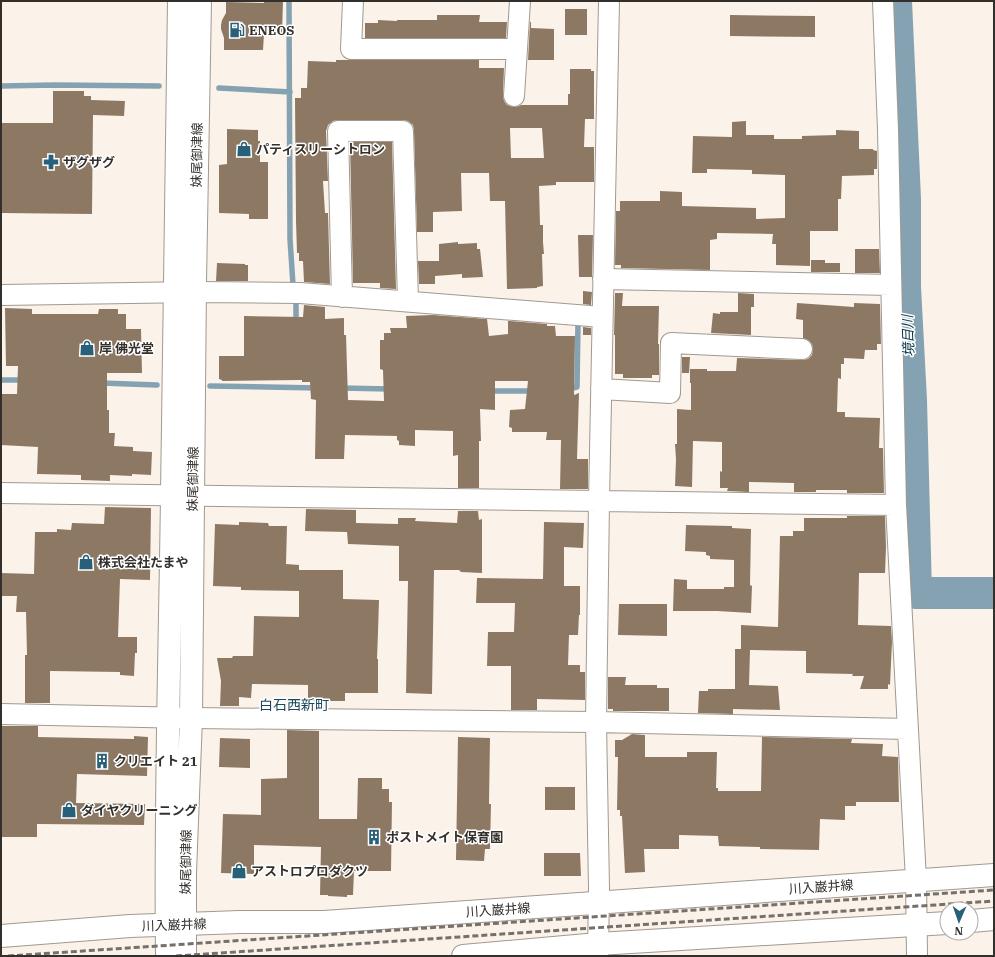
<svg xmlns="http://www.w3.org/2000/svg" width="995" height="957" font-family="'IBM Plex Serif','Noto Sans JP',serif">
  <rect width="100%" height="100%" fill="#fbf3ea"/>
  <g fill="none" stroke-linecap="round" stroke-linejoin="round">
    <path stroke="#85a2b2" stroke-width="5.5" d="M289,1l1,238 3,46 3,18v20
      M1,86l54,-1 104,1
      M219,88l71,4
      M1,380h24
      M101,383l56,2
      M210,386l108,2
      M340,388l50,1
      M568,389l9,-2 1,-64
      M488,391h46"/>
    <path stroke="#85a2b2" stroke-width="32" d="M896,1l9,198v88l6,113 5,193h78"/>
  </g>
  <path fill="#8d7963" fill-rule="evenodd" d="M264,1h19l-1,33h-18l-1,16h-39v-12l-3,-9v-4l1,-5 4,-7v-11l38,1z
    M565,9h22v26h-22z
    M437,15h43l-1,7h28l-1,16h-141v-15h13v-3l19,1v-1h40z
    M730,15l85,1v21l-85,-1z
    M530,22h1v6l23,1v31h-26z
    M336,60h143v8h25l-1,27 1,6 3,4 7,2 5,-1 2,-1h47v-11h2v-25h21v2h3v48h-9l-1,28h10v35h-38v3l-17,1 1,39h3v17l1,12h-2l1,32 -6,1v1l-30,1 -2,-88h-15l-1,-28h-28l1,38 -29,1v20h-16l-3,-101 -1,-6 -5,-4 -5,-1h-65l-5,1 -5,4 -2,6 2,50h-5l2,32h3l2,71 -26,-2 -1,-21h-4v-8h-2l-1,-32 -1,-123h6v-10h6l1,-27 28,1zM510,128h32l2,30h-33z
    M53,91h31v5h7v4l34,1 -1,15 -31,-1 -1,99 -91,-1v-90h52z
    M746,121v14h28v4h28v-3l34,-1v-5l23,1v18h14v1l4,1v18h-3v6l-32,1 -1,23h-3v32h-28v35l-34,-1v-21h-4l1,-10 -56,-1v6l-7,1v30l-89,-2v-3h-6l1,-54h4v-10h40v-10l22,1v14l74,2v11l29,-1v-43l-33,-1v-4l-45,-1v4h-15l1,-37 39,1v-15z
    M227,129l31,1v11h2v21h8v57h-19v-5l-30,-1v-48l8,-1z
    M350,142h42l4,147 -16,-1v-5h-27z
    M578,235h15l-1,42h-13z
    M458,242v2l19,-1v6h3l3,28 -21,1v-4l-27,2v8h-16l-1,-23h21v-17z
    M855,249h24l1,24h-25z
    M811,260h14v3h15v9h-29z
    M217,263l28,1v1h3v16h-32z
    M583,291l9,1 -1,13 -8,-1z
    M615,293h8l-1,13h37l-1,38h1v31h-7v3h-29v-4h-8v-39h-1z
    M738,293l16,1v13h-3v28l-40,-2 2,-20 7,1v-2h18z
    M797,303l57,4v-4l26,1 1,40h-4v6h-12l-1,9 -20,-1v6h-3v15l-3,-1 -1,34h8v5l35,1 -1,30h4l1,45h-37v-3h-31v2h-22v-9l-45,-1v10l-22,-1 1,-3h-8v-17l2,1v-30l-29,-1 -1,46 -17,-1 1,-27 -1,-15h2v-35l14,1v-27h-1v-14h17v2h29l1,-13 64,2 7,-1 4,-4 1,-6 -1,-5 -4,-4 -5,-2v-18l-7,-1z
    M304,305l21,2v12l19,-1v17h2l2,65 36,1 -1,-31 -3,-1v-29h4v-7h7l-1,-5h17l-1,-12 27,-1 54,4 2,17 19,-2v-13h2l37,3v2h8l1,10h19l-1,59 5,-2 -2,66h11v30h-28l1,-49h-15l1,-8h-35v-4l-3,-1 1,-17 15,-1 3,-28h-33v29l-15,-1 1,32h-2v47h-21v-33l-5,1v-25l-38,-1v16l-16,-1v-4l-2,-1v-4l-52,-1 -1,24h-29l1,-59 -5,-1 -1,-17h-8v-2l-80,1v-1l-3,-1v-23h25v-40l59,1z
    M5,308l27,1v5h66l1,-5h19v5h8v15h15l1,44h-35v37h2v23h6l-1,13 19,1v4l19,1 -1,23 -19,-1v2l-22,-1v6l-29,-1v-5l-44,-1 1,-27 -37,-2v-51h16l1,-28h-12z
    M583,327l8,1v7h-8z
    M682,357h8l-1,16h-7z
    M105,507l46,1 -1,72 -30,-1 -2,58h19v16h-2l-1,23 -14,-1v-3l-70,-1v32h-25v-48h2l-1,-43h-10l1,-16h-16v-23l33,1 1,-42h22v-3l14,1 1,-7 32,1z
    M306,509l50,1v13l42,1v-6h18l-1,3 42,2 1,-12h20l1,9 3,-1v54l-21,-1 -2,-2h-25l-2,124 -26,-1 2,-112h-9v-35l-51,-2 -1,-12 -42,-1z
    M847,516h38l1,31 -1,26h-26l-1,52 33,1 1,16 -2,43 -2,-1v5h-28l4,-13h-12l1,-2 -47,-1v-22l-56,-1 -1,35 29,1 2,24 -47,-1v5l-35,-1 1,-22h9v-2h27v-40h6v-24l37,2 2,-91h13v-5h11v-13h43z
    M239,522l29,1 1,3h18l-1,38 13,1v5h44v29l36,1 -1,32 -1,27h1v34h-33v8h-34v-2h-3v-14l-56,-1 -1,14 -12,-1v9h-19l1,-25 -4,-23h15l1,-2h20l1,-40 45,1v-26l-58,-1v-3l-28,-1 2,-62 24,1z
    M544,522l40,1 -1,25 -19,-1v39h16v29h-1l-1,20h-9l-1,30h12v7h5v28l-48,-1v11h-26v-44h-24l1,-34h26l1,-29h-39l1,-25 66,1z
    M686,525l46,1v2l19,1 -1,56 2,1 -1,27 -34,-2h-44l1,-32 13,1v9h37v-2h10v-27l-24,-1v-3l-4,-1v-3l-21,-1z
    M619,604h48v32l-49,-1z
    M608,677h18l-1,8h32v3h12v23h-56v-2h-5z
    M1,726h37v11l96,2v-3l14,1 -1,39 -70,-2 -1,29 69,1 -1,21 -107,-1v13h-36z
    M287,730l32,1v88h38l1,-41h24v11h7v13h3l-1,69h-37l-1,24h-6v2l-19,-1v-1h-8l1,-48 -67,-2v29l-33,-1 2,-59 38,1v-36l26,-1z
    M632,734l13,1v22h42v-5h30l-1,36h2v3h43l1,-54 90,2 -1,4 32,1 -1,12 16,1 1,45h-43v4h-11v14l-25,-1 -1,31 -59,-1v-2l-41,-1 -1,-10 -39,-1v14h-35l1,23 -20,1 -3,-57h-2v-6h-3l1,-53h-3v-17h7z
    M458,737l32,1 -1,66h2l-1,45h-5l-1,12 -28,-1z
    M220,738l30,1v29l-31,-1z
    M545,787h30v23h-30z
    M544,853h36l1,23h-37z"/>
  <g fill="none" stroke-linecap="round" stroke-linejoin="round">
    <g stroke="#a09990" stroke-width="22">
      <path id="street" d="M353,1l-2,48h166
        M883,1l5,129 8,375 20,375 1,76
        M514,96l6,-95
        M603,279l288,6
        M1,295l194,-3 105,1 302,24
        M342,297l-4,-166h65l5,170
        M601,389l69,4 1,-50 131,6
        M1,493l895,12
        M1,714l190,4 405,4 312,7
        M598,956l1,-68 -3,-166 3,-221 10,-500"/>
    </g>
    <g stroke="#a09990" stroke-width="24">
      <path id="secondary" d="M971,921l23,-2
        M1,936l129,-10 110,-4h84l670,-47
        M463,956l135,-12 349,-21"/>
    </g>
    <g stroke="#a09990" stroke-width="24">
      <path id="primary" d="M167,956c-2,-154 3,-307 5,-461 2,-164 4,-329 7,-494
        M185,956v-83l6,-155 4,-436 5,-281"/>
    </g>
    <use href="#street" stroke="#fff" stroke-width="20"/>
    <use href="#secondary" stroke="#fff" stroke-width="22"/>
    <use href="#primary" stroke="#fff" stroke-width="22"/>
    <path stroke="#75706b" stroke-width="3" stroke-dasharray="6 3" stroke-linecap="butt" d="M8,956l986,-66
      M176,956l818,-55"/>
  </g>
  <defs>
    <g id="fuel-bare" transform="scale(1.2)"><path d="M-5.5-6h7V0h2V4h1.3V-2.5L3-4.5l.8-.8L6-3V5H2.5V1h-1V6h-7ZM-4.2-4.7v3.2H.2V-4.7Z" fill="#28607a" stroke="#fff" stroke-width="2.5" paint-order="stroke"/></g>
    <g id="shop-bare" transform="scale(1.2)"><path d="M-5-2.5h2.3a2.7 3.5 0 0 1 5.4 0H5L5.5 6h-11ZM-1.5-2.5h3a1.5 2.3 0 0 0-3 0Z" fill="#28607a" stroke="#fff" stroke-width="2.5" paint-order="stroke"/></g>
    <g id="pharmacy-bare" transform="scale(1.2)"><path d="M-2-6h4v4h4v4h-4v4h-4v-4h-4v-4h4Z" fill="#28607a" stroke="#fff" stroke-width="2.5" paint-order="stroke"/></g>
    <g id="building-bare" transform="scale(1.2)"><path d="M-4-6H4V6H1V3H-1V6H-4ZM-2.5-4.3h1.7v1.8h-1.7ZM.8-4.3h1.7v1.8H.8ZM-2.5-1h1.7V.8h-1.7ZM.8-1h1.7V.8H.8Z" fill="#28607a" stroke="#fff" stroke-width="2.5" paint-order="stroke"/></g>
  </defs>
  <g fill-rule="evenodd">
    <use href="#fuel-bare" x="237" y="30"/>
    <use href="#shop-bare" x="244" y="149"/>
    <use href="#pharmacy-bare" x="51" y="162"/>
    <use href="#shop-bare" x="87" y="348"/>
    <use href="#shop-bare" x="86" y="562"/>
    <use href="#building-bare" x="102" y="761"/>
    <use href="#shop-bare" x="69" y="810"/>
    <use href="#building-bare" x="374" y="837"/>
    <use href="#shop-bare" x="239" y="871"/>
  </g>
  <g text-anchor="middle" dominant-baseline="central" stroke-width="3" stroke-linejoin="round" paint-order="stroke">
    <g font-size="13" font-weight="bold" fill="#33302c" stroke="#fff" text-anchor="start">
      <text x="249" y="30">ENEOS</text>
      <text x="256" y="149">パティスリーシトロン</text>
      <text x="63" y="162">ザグザグ</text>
      <text x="99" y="348">岸 佛光堂</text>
      <text x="98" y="562">株式会社たまや</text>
      <text x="114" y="761">クリエイト 21</text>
      <text x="81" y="810">ダイヤクリーニング</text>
      <text x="386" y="837">ポストメイト保育園</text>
      <text x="251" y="871">アストロプロダクツ</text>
    </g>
    <g font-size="13" fill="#33302c" stroke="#fff">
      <text transform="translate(197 155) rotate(-89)">妹尾御津線</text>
      <text transform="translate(193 479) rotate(-89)">妹尾御津線</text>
      <text transform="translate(186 862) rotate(-89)">妹尾御津線</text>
      <text transform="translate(821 887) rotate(-4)">川入巌井線</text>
      <text transform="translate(498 910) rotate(-4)">川入巌井線</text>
      <text transform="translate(174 925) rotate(-2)">川入巌井線</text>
    </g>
    <g font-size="14" font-style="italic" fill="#0a3548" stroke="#fff">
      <text transform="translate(908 336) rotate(-92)">境目川</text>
    </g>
    <g font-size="14" fill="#1b485c" stroke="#fff">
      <text x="294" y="705">白石西新町</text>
    </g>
  </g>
  <rect width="995" height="957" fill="none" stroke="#33302c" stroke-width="4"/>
  <g transform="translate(959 921) rotate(182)"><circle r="19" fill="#ffffff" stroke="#adacab"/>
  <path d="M0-3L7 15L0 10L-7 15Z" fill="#28607a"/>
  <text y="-6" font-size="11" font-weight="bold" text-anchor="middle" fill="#33302c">N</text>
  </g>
</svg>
